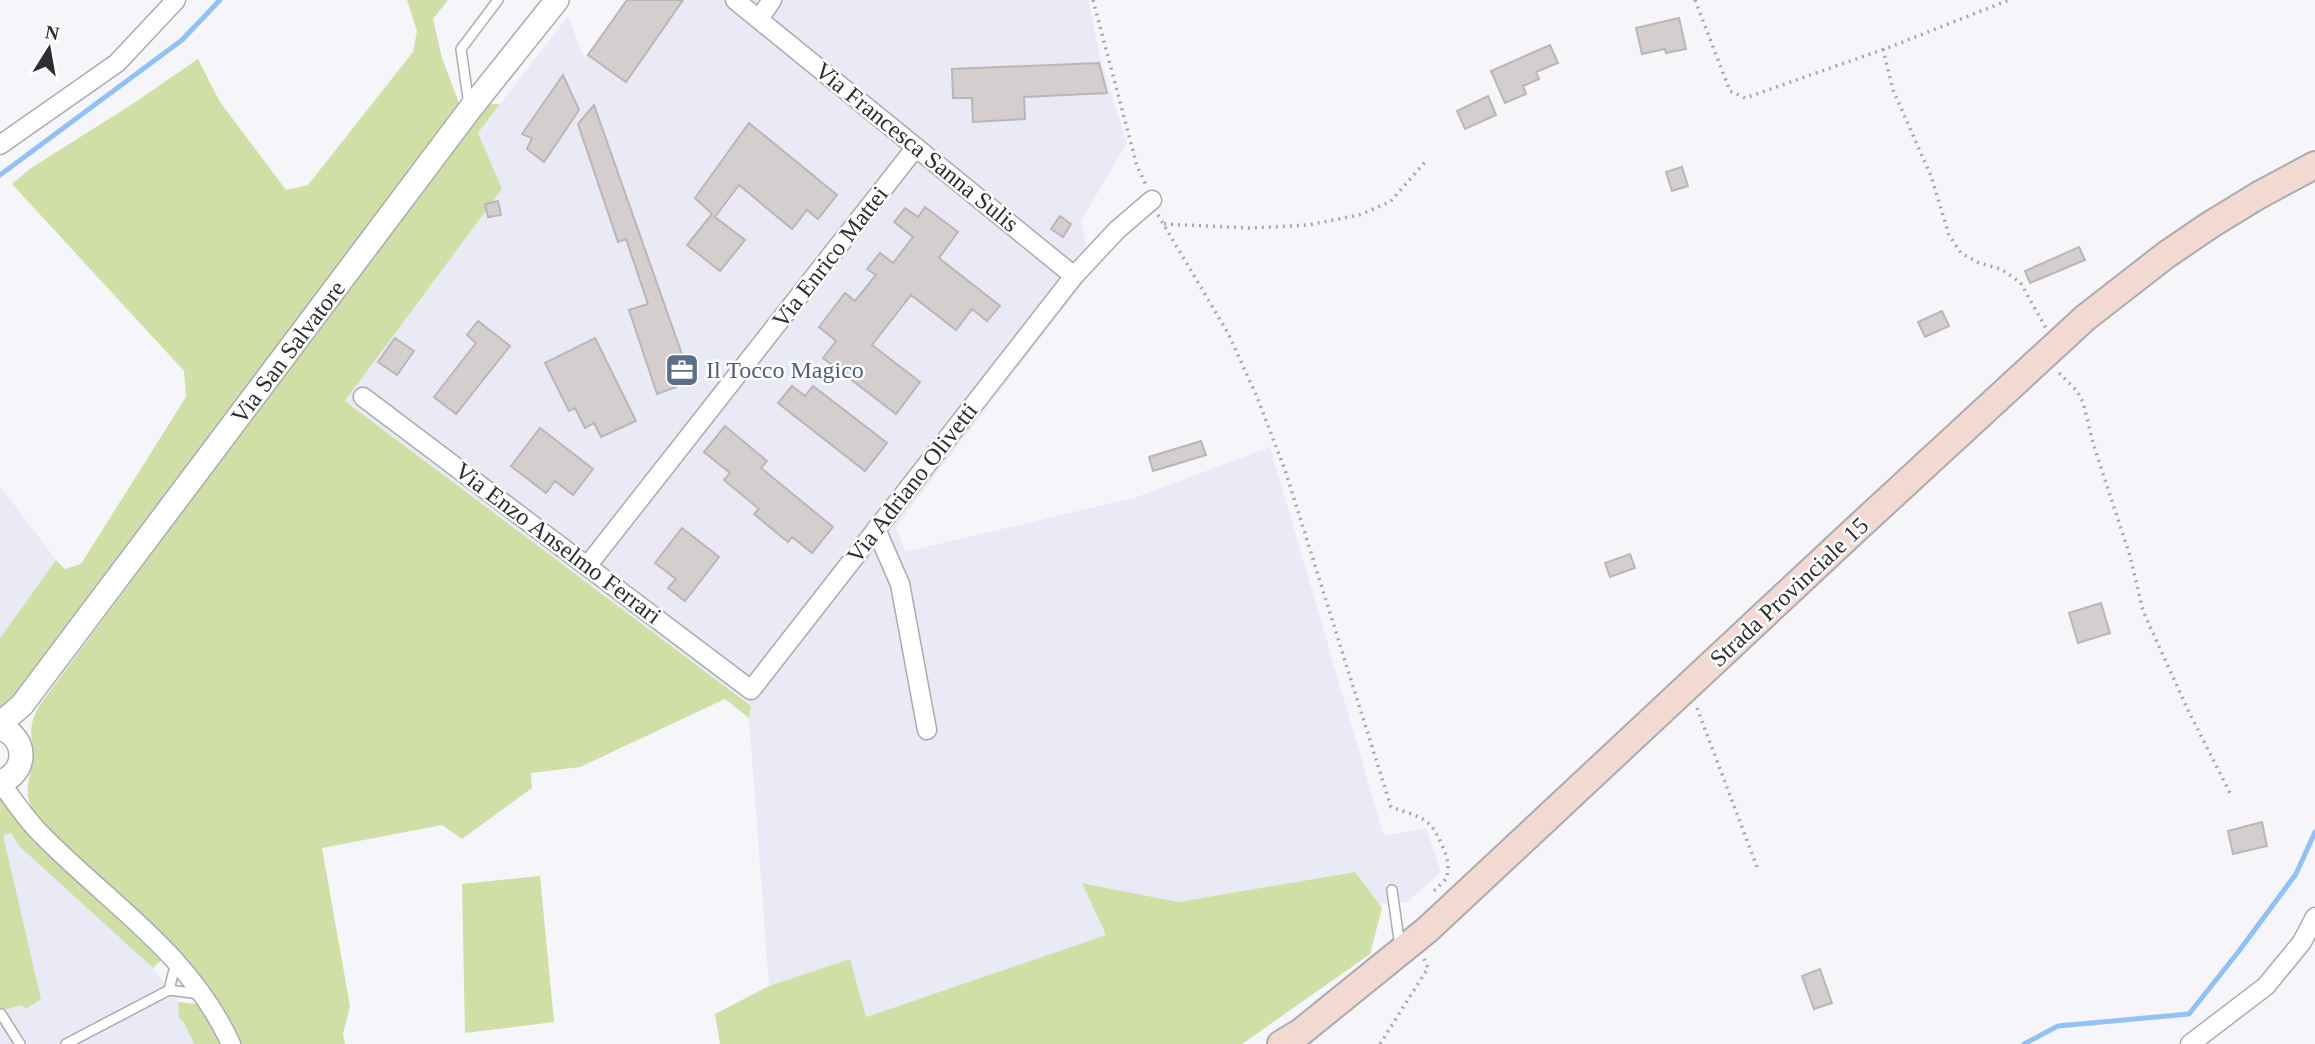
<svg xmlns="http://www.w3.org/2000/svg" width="2315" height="1044" font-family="Georgia,serif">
  <rect width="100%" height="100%" fill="#f5f5fa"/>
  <path fill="#eae9f6" d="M629,0h460l10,55 28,88 -46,78 11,50 -196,255 9,26 232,-55 133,-50 114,389 42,-8 15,44 -34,30 -29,2 -23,-32 -177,30 -95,-19 23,52 -241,82 -15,-58 -81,27 -20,-268 2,-12 -406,-305 157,-212 -24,-56 90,-117 16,42z
    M0,486l56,74 -56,78z
    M10,833l9,13 134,122 25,34 1,16 5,5 10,21h-194v-33l23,-6 -16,-152 -5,-18z"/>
  <path fill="#d0dfa6" d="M407,0h41l-15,19 9,39 18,48 -427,568 -33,38v-74l56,-78 9,9 16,-5 105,-167 -2,-26 -172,-187 19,-16 100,-63 67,-46 22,43 66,88 22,-5 105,-133 4,-21z
    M488,104h12l-22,29 24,56 -157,212 406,305 -2,12 -24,-19 -145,68 -49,6 1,15 -70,51 -20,-14 -120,23 28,158 -7,28 2,10h-105c-27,-72 -91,-124 -147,-174 -17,-14 -47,-38 -58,-56 -15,-23 -2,-38 -3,-62 0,-23 -4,-24 7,-46l389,-526z
    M0,798l7,6 36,45 119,110 -9,9 -134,-122 -8,-13 -8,2 38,164 -15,10 -4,-4 -22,6z
    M1355,872l27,36 -12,46 -128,90h-522l-5,-30 54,-28 81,-27 16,58 240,-82 -24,-52 96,19z
    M540,876l14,146 -89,11 -3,-149z
    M178,1002l18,2 21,28 6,12h-29l-10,-21 -5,-5z"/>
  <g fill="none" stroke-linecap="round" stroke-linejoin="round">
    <path stroke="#91c2f3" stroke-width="5" d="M0,175l182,-135 38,-40
      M2024,1044l34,-18 131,-12 50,-63 57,-77 19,-42"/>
  </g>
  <path fill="#d4cfce" stroke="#bbb6b4" stroke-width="2" d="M627,0h56l-57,82 -38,-27z
    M1679,18l7,31 -20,4 -1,-4 -23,5 -6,-26z
    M1550,45l8,18 -22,9 3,7 -16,7 3,8 -21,9 -14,-32z
    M1099,63l8,30 -83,4 1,22 -52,3 -1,-24h-19l-1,-29z
    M563,75l16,35 -35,52 -17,-13 5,-11 -10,-4z
    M1488,96l8,19 -31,14 -8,-18z
    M594,105l96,272 -15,5 1,5 -19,7 -28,-84 19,-6 -22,-65 -8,3 -40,-118z
    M749,123l88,72 -19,24 -11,-9 -15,19 -53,-44 -24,32 30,23 -25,31 -33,-26 25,-31 -17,-16z
    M1682,167l6,19 -16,5 -6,-19z
    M498,201l3,14 -13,2 -3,-13z
    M925,207l33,25 -19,26 61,48 -13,15 -15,-12 -16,21 -45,-35 -39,50 48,37 -24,32 -73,-56 13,-17 -17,-14 26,-34 10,8 21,-26 -9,-6 13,-16 13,10 20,-26 -19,-15 11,-14 13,9z
    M1060,216l11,8 -8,13 -12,-8z
    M2079,247l6,13 -55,23 -5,-12z
    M1942,311l7,15 -24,11 -7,-15z
    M478,321l32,25 -54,68 -22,-17 42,-54 -9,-8z
    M395,338l19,13 -17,24 -19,-13z
    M595,338l41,83 -35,16 -7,-14 -9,5 -10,-20 -6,3 -24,-48z
    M792,386l13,10 8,-10 74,57 -22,28 -87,-68z
    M725,426l42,35 -6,7 72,59 -21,26 -20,-16 -4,5 -34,-28 5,-5 -35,-29 6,-7 -26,-21z
    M540,428l53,41 -20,26 -18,-14 -9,12 -35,-27z
    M1201,441l5,14 -53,16 -4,-14z
    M682,528l37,29 -34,44 -17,-13 8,-9 -21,-16z
    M1630,554l5,14 -25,9 -5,-14z
    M2101,603l9,30 -32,10 -9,-30z
    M2262,822l5,24 -34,8 -5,-23z
    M1820,969l12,34 -18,6 -12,-33z"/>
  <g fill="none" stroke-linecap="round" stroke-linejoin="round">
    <g stroke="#ababaf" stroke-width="12">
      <path id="service" d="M469,105l-8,-56 37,-49
        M1392,890l8,57
        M169,990l7,-28
        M1,1014l19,30
        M66,1044l103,-54 31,4"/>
    </g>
    <g stroke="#ababaf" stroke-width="21">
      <path id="minor" d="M735,0l339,276
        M759,19l13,-19
        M0,145l117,-82 59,-63
        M363,397l388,293 323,-414 43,-46 35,-30
        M876,529l24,55 27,146
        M588,565l328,-418
        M0,782c13,17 25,36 40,51 68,70 149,119 191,211
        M2190,1044l76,-58 36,-44 13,-25"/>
    </g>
    <g stroke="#ababaf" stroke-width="26">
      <path id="tertiary" d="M0,724l22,-19 448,-596 87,-109
        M0,728c28,9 28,45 0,54"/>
    </g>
    <g stroke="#ababaf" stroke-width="30">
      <path id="secondary" d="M1281,1044l20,-12 126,-102 427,-399 231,-213 81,-63 44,-30 49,-30 56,-30"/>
    </g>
    <path stroke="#a7a7ab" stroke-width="3.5" stroke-dasharray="2 5" stroke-linecap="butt" d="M1093,0l44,166 9,19
      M1695,0l35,91 15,7 145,-51 119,-47
      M1883,49l10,41 38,86 18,59 12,18 18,10 22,6 19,13 26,46
      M1158,215l70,118 29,64 28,73 106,337c28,10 39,9 51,38 6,14 7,18 5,33l-15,15
      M1164,224l86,4 58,-3 51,-10 31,-13 35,-40
      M2059,373l18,18 6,11 10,41 37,113 13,55 44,97 45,89
      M1697,708l60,159
      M1380,1044l48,-76 -4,-9"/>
    <use href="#service" stroke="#fff" stroke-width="9"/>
    <use href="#minor" stroke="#fff" stroke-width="18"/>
    <use href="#tertiary" stroke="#fff" stroke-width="23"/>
    <use href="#secondary" stroke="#f2dad3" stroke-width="26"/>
  </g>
  <defs>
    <g id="office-square" transform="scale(1.75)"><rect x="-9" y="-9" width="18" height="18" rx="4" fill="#5c6f8a" stroke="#fff"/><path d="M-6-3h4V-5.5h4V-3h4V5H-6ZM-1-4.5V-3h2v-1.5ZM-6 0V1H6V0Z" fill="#fff"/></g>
  </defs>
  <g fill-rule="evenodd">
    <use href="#office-square" x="682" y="370"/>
  </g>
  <g text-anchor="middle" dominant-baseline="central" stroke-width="5" stroke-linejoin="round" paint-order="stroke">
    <g font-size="24" fill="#2e2e30" stroke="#fff">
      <text transform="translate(917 147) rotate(39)">Via Francesca Sanna Sulis</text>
      <text transform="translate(830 257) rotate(-52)">Via Enrico Mattei</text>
      <text transform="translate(288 352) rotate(-53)">Via San Salvatore</text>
      <text transform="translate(912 483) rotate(-52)">Via Adriano Olivetti</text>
      <text transform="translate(558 543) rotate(37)">Via Enzo Anselmo Ferrari</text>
      <text transform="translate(1789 592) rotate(-43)">Strada Provinciale 15</text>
    </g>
    <g font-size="24" fill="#4e5e75" stroke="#fff" text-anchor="start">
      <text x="706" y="370">Il Tocco Magico</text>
    </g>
  </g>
  <g transform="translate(49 49) rotate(11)" stroke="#ffffff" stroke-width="5" paint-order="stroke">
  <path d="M0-5L12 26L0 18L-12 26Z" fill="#2e2e30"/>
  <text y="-10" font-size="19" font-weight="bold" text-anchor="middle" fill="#2e2e30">N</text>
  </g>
</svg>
